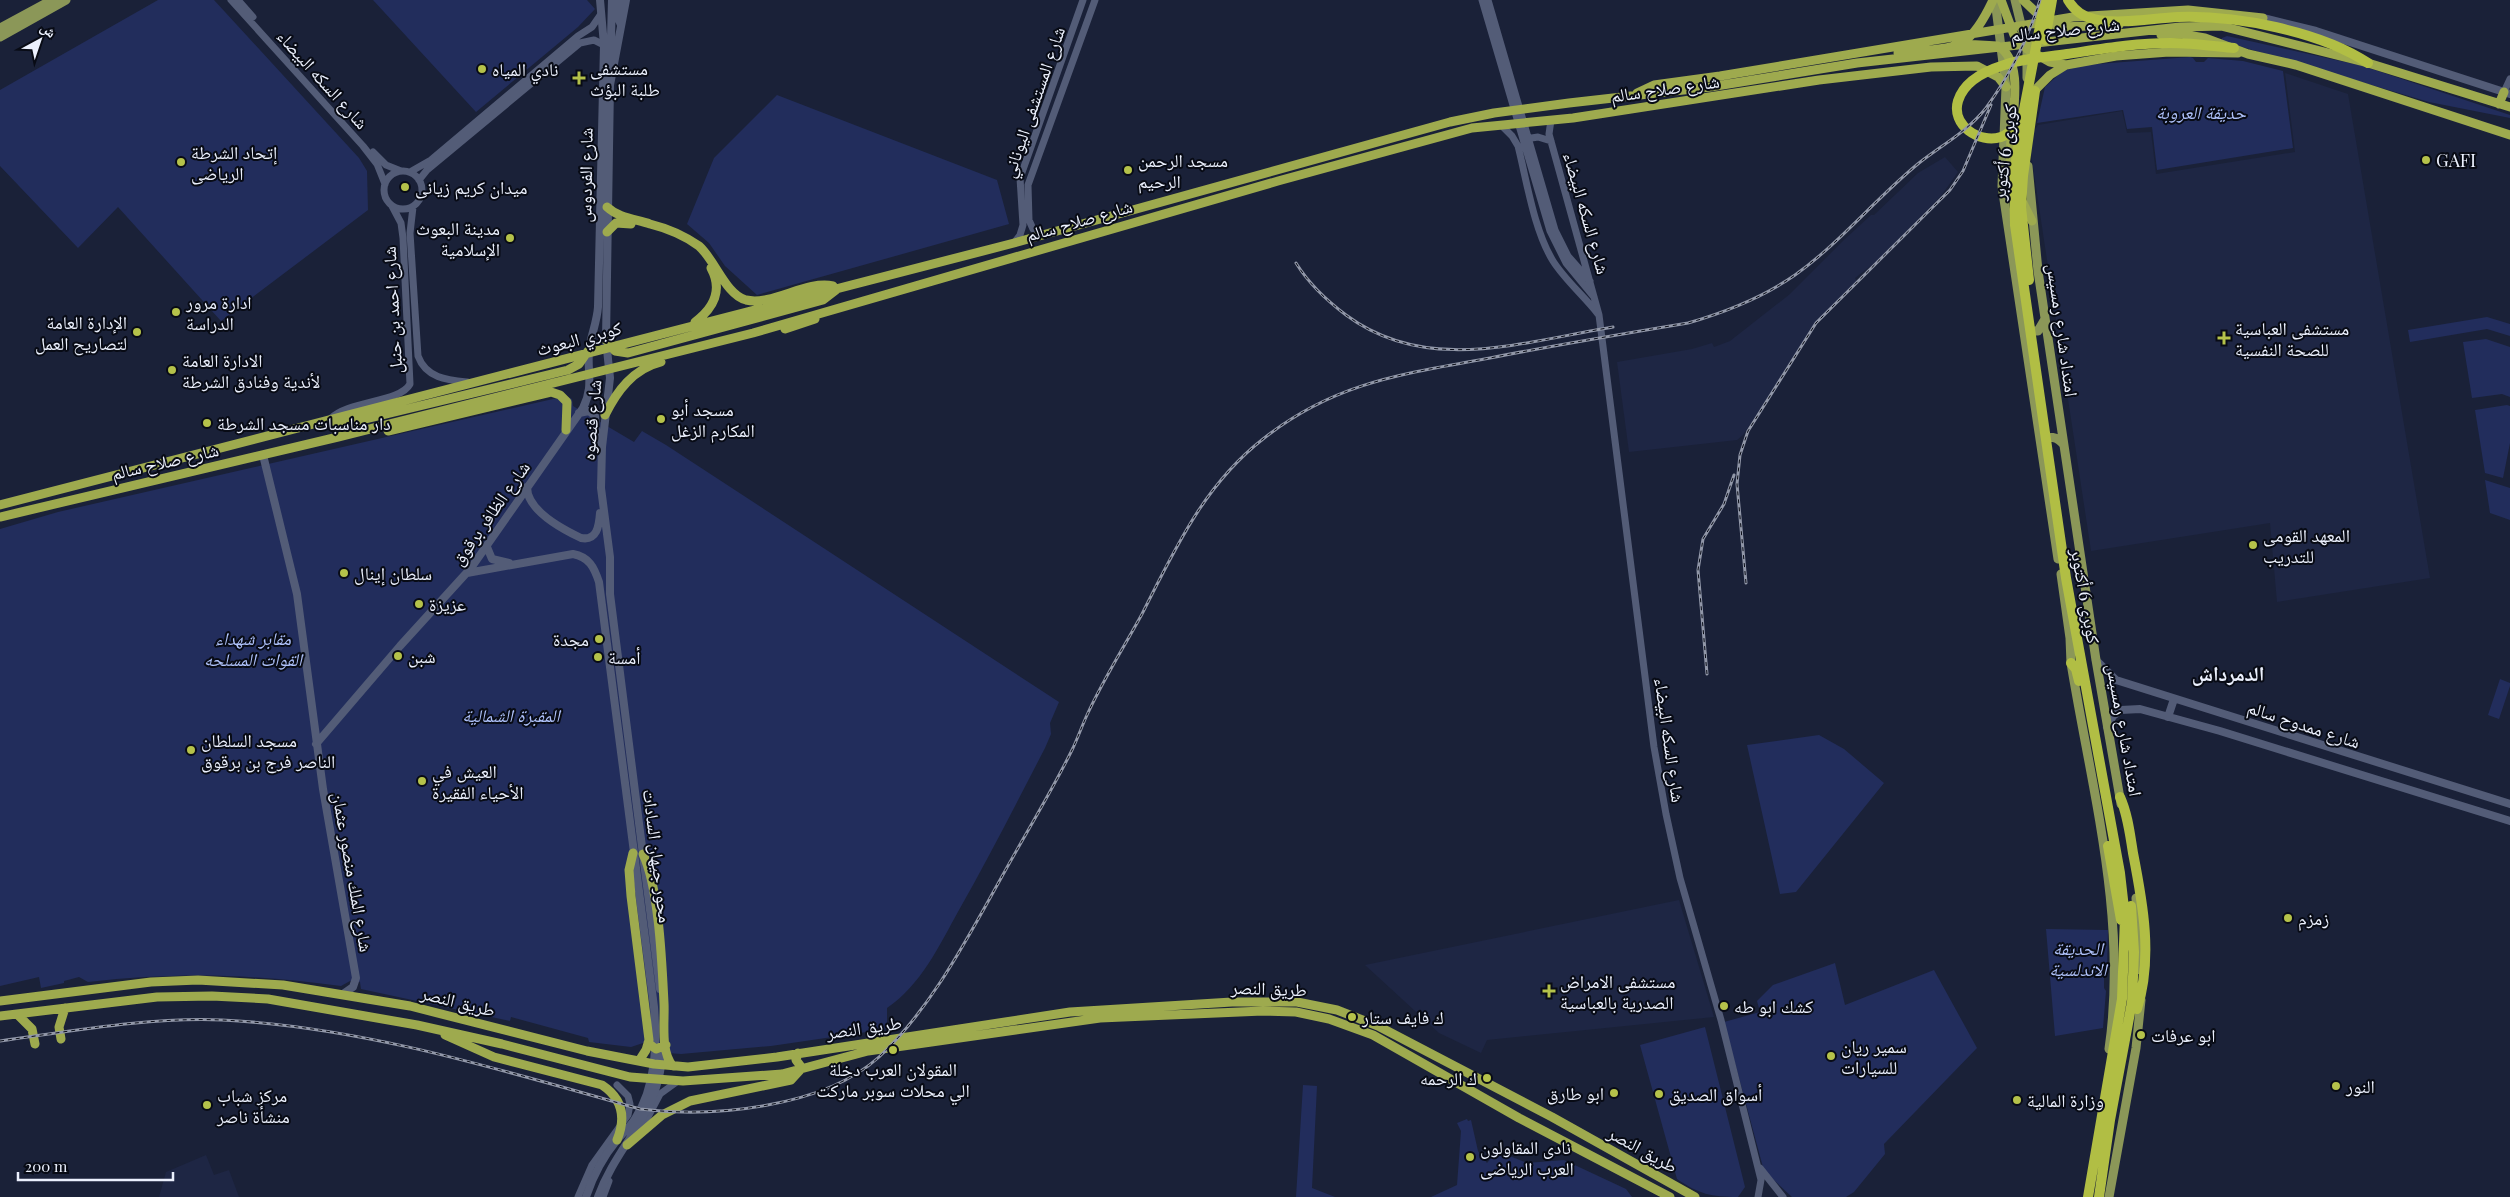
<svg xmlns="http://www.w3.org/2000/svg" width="2510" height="1197" font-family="'Playfair Display','Noto Naskh Arabic',serif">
  <rect width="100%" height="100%" fill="#1a2138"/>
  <path fill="#1e2644" d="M2285,73l63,21 82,484 -153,24 -7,-79 -179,28 -60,-397 3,-23 4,-6 84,-14 5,22 24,-1 5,42 139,-22z
    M1945,157l13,15 -17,24 -64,65 -22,17 2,4 -40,40 -74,113 -6,5 -108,12 -12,-90 75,-13 20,-6 2,4 16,-6 60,-47 55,-55 26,-24h3l44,-42z
    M1679,900l35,117 -227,23 -6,13 -42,-20 -74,-68z
    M206,1155l8,20 15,-5 10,27h-80l7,-25z"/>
  <path fill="#222d5c" d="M158,0h56l145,158 8,13 1,39 -147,111 -103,-114 -40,41 -78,-82v-76z
    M373,0h214l8,9 -17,18 -102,85z
    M2227,36l136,30 147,49v3l-81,-16 -207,-61v-3z
    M2190,57l3,1 3,4h8l4,-4 35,3 40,10 10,77 -136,22 -5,-43 -25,2 -4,-19 -86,13 8,-36 20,-18 19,-4z
    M777,95l220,85 12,44 -252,71 -32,-29 -16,-23 -22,-19 27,-66z
    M2487,317l23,7v12l-23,-7 -77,13 -2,-12z
    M2486,339l24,8v50l-8,-3 -30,4 -9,-56z
    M566,396l6,3 1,7 61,36 8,-11 24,14 393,257 -9,21 1,11 -6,14c-28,54 -56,109 -86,162 -20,36 -38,75 -72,98v21l-116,17 -90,8 -13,-1 -3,-4 -22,-6 -12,4 -42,-5 -1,-4 -77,-21 -1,4 -149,-32 -1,-7 -10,-1 -9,5c-87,-12 -164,-14 -253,-4l-9,-5 -15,4v2l-23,5 -2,-11 -39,9v-457l58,-17z
    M2507,405l3,1v37l-7,35 -18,-5 -10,-63z
    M2485,480l25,8v32l-20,-7z
    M2500,679l10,4v3l-11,33 -11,-4z
    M1819,735l25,14 40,34 -88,109 -16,2 -33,-149z
    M2046,929l62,1 -1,39 -3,3v16l2,3 -3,37 -48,8z
    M1835,963l10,42 89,-35 43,78 -93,96 1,10 -31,38 -8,5h-54l-28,-26 -40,-149 36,-10 -3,-11 16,-16z
    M1705,1027l40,160 -7,10c-27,0 -39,-3 -61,-18l-37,-134z
    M1303,1085l14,1 -5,102 23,9h-39z
    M1467,1119l1,2 3,-1 7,31 9,12 10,-12 30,12 37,-3 62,29 6,8h-201l26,-12 4,-54 -4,-8z"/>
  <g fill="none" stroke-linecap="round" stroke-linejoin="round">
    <path stroke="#535c77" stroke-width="7" d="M231,0l132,146 14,18 8,20
      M238,0l15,17
      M1482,0l68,231 16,32 28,34
      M1488,0l67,230 13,26 22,25
      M2504,92l6,-13
      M1551,120l-2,14 50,181 55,432 12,67 14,64 41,142 40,160 -3,17
      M1501,125l11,11 6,10c9,36 16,84 35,115 12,19 31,35 45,53
      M1525,139l13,-2 13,4
      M373,152l13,13 15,6
      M384 190a19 19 0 1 1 38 0a19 19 0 1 1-38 0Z
      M410,172l21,-12 147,-124 14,-9 9,-13
      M419,180l8,-10 153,-127 14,-3 10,5
      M413,207l-3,26 8,123c8,22 29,24 49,26
      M1040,236l-7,-7 -4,-9 -1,-35 67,-185
      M1014,243l6,-8 3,-10 -3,-47 63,-178
      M330,419c18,-19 70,-16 80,-35l-7,-146 -2,-15 -9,-17
      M640,1132l20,-38 18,-13
      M1760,1168l23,29
      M578,1197l14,-32 36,-50 2,-11 -2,-8 -11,-11
      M603,1197l6,-16"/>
    <path stroke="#535c77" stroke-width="8" d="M618,0v18l3,7
      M626,0l-16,85 -4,255 4,38 -8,69 -1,41 9,69v37l50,395
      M2263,18l53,13 194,63
      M610,76l2,-76
      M579,413l10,-2 6,5 1,16 5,13
      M263,455l34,139 26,195 33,189 -3,9 -10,7
      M527,487c0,23 35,42 54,51 16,3 18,-12 19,-25
      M487,547l5,12 17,4
      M467,573l106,-19c16,3 21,13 26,28l55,425c3,39 2,79 -19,112 -5,8 -12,14 -18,21 -14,17 -24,36 -31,57
      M2096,660l20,20 394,124
      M2168,717l6,-18
      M2107,727l6,-11 8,-6 19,-1 80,22 290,90
      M316,744l84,-98 71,-78 112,-160c11,-22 4,-35 6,-58 2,-15 8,-28 9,-43l6,-262 -4,-45
      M598,1197c21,-57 62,-81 65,-149"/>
    <path stroke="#8b9758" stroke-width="9" d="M1995,0l11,87 -4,99 56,373
      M2015,0l12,49v29
      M0,28l52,-28
      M0,37l66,-37
      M2028,166l10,105 58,389 25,144
      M2026,327l5,4h7l7,-12
      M2041,442c8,-7 16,-6 23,3
      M2061,574l9,64 1,25c21,128 57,255 38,386
      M2136,898l4,72
      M2109,1197l27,-149 5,-48"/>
    <path stroke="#9eaa4e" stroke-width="9" d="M2001,0l13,35 13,14 23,13 16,3 50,-9 53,-4 69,1
      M2023,0l21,20 15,7 60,-2
      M2217,25l151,38 142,44
      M2161,35l20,-1 24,4 43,16 48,11 214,70
      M1962,44l36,2c35,21 3,98 15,134
      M1898,53c56,-7 69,3 95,-53
      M1637,93l17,-8 66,-9 353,-59 115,-7 75,8
      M2030,95l20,-20 16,-10
      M2499,104l5,-12
      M2022,201l10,20
      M607,207c12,11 28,12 43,17 16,4 35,12 49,22 16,14 27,49 47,54 27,6 60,-20 87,-14
      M607,232l9,-9 15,1
      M695,322c19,-14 28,-32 16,-54
      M785,329l30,-10
      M606,340l9,11 13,2 195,-53 13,-10
      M605,415c12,-24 28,-46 56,-53
      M331,421l18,2 219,-53 11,-6 9,-13
      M388,431l163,-39 9,3 7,7 -1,28
      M0,505l1014,-262 436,-121 44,-9 75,-10 141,-16 147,-24 323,-36 43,-1
      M0,517l338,-80 415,-104 525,-152 194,-53 101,-10 246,-38 112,-13 46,-1 21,11 8,10
      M633,853l-4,17 2,26 18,144 -3,10 -7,11
      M643,854c16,33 19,110 21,149 1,18 -4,49 9,63
      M0,1001l151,-19 47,-2 85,5 127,21 177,45 67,13 34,3 89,-10 293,-45 162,-10h65l40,8 41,16 174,91 143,80
      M17,1014l15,15 3,15
      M0,1016l157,-19 55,-1 56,3 149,26 85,19 128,33 53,4 99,-7 86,-23 232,-33 163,-7 33,1 33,7 44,16 146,83 151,79
      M445,1035l49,22 108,28c21,14 24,33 15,55
      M61,1039l-2,-12 6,-19
      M648,1043l8,6 10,-4
      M627,1145l35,-30 28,-14 101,-21 11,-12 -6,-8 2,-7"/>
    <path stroke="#b1be44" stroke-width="10" d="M2045,0l-23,120 -8,54 1,51 51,353 54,295 5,44 -3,82 -34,198
      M2068,0c6,10 15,17 26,19 24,6 59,-1 84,-2 57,-2 142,14 190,46
      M2045,40l7,-40
      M2022,120c-6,6 -12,14 -21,17 -22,7 -50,-12 -43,-36 6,-20 27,-30 46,-36 20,-7 43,-8 63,-11 34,-5 68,-11 103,-11 21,0 43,3 64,5
      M2029,280l-8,-73 2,-31 12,-85
      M2071,663l5,6 3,12
      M2120,797c8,18 10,38 13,56 10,51 20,105 4,156
      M2108,846l13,74
      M2099,1197l11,-77 22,-118 2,-50 -3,-46"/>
    <g stroke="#9197a8" stroke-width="3">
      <path id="rail" d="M1296,263c13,21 30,37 50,52 81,60 176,27 267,12
        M1746,583l-9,-99 3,-29 8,-24 68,-108 134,-133 13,-19 28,-66
        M1707,674l-9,-104 5,-31 21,-35 10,-29
        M0,1041c73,-10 148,-24 222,-21 143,7 282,51 418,89 71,9 183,-1 239,-52 51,-47 88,-118 121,-177 24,-44 51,-87 73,-132 5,-11 9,-22 14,-33 16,-35 37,-68 55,-101 33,-65 62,-129 121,-175 72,-57 140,-65 227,-81 66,-13 132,-24 198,-35 38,-11 74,-25 107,-48 45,-32 81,-77 124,-112 23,-18 49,-32 67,-55 24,-33 42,-69 54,-108"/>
    </g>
    <use href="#rail" stroke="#080b15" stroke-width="1" stroke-dasharray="4" stroke-linecap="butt"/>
  </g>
  <g fill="#b5c24a" stroke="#080b15" stroke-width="2">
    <circle cx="482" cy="69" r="5"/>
    <path d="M576.5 70.5h5v5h5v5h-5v5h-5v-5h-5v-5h5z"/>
    <circle cx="2426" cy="160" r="5"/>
    <circle cx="181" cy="162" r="5"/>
    <circle cx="1128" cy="170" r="5"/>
    <circle cx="405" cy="187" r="5"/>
    <circle cx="510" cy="238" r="5"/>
    <circle cx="176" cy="312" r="5"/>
    <circle cx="137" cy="332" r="5"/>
    <path d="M2221.5 330.5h5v5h5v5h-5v5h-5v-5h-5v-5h5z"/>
    <circle cx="172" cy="370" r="5"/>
    <circle cx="661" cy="419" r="5"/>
    <circle cx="207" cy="423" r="5"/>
    <circle cx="2253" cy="545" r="5"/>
    <circle cx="344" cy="573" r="5"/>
    <circle cx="419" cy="604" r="5"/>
    <circle cx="599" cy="639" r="5"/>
    <circle cx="398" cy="656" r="5"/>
    <circle cx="598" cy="657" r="5"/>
    <circle cx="191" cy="750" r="5"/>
    <circle cx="422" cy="781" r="5"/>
    <circle cx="2288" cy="918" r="5"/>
    <path d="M1546.5 983.5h5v5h5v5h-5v5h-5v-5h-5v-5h5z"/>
    <circle cx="1724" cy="1006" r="5"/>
    <circle cx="1352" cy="1017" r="5"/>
    <circle cx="2141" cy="1035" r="5"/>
    <circle cx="893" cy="1050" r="5"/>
    <circle cx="1831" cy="1056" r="5"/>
    <circle cx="1487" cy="1078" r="5"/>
    <circle cx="2336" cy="1086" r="5"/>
    <circle cx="1614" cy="1093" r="5"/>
    <circle cx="1659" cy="1094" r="5"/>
    <circle cx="2017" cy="1100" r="5"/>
    <circle cx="207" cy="1105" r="5"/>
    <circle cx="1470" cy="1157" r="5"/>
  </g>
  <g text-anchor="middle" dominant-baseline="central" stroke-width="4" stroke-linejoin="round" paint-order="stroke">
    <g font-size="18" fill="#ebf0fd" stroke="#080b15">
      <text transform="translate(2065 29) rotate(-6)">شارع صلاح سالم</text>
      <text transform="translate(323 79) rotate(48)">شارع السكه البيضاء</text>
      <text transform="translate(1665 88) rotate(-8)">شارع صلاح سالم</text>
      <text transform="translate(1033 102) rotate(-71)">شارع المستشفى اليوناني</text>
      <text transform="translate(2004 152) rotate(-83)">كوبرى 6 أكتوبر</text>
      <text transform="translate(585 175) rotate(-89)">شارع الفردوس</text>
      <text transform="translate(1587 213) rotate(74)">شارع السكه البيضاء</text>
      <text transform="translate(1079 220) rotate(-16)">شارع صلاح سالم</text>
      <text transform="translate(392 310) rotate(-93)">شارع احمد بن حنبل</text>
      <text transform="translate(2063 330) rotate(82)">امتداد شارع رمسيس</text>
      <text transform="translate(579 338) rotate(-15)">كوبري البعوث</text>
      <text transform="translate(591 420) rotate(-85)">شارع قنصوه</text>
      <text transform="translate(165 461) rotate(-13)">شارع صلاح سالم</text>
      <text transform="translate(490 513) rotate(-55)">شارع الظافر برقوق</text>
      <text transform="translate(2086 596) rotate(80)">كوبرى 6 أكتوبر</text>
      <text transform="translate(2304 724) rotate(18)">شارع ممدوح سالم</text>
      <text transform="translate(2125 730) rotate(80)">امتداد شارع رمسيس</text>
      <text transform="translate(1670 740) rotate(82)">شارع السكه البيضاء</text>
      <text transform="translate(658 856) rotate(83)">محور جيهان السادات</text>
      <text transform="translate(353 872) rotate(80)">شارع الملك منصور عثمان</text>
      <text transform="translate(1269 988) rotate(2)">طريق النصر</text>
      <text transform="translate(458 1001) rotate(14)">طريق النصر</text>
      <text transform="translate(864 1027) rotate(-8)">طريق النصر</text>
      <text transform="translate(1643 1149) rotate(29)">طريق النصر</text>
    </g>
    <g font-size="18" fill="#ebf0fd" stroke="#080b15" text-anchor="start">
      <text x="590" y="68">مستشفى<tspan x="590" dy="21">طلبة البؤث</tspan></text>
      <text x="492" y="69">نادي المياه</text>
      <text x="191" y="152">إتحاد الشرطة<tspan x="191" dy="21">الرياضى</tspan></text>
      <text x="1138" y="160">مسجد الرحمن<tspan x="1138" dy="21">الرحيم</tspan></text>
      <text x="2436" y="160">GAFI</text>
      <text x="415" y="187">ميدان كريم زيانى</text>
      <text x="500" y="228" text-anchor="end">مدينة البعوث<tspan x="500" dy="21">الإسلامية</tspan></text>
      <text x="186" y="302">ادارة مرور<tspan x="186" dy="21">الدراسة</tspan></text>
      <text x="127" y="322" text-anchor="end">الإدارة العامة<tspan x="127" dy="21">لتصاريح العمل</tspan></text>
      <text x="2235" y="328">مستشفى العباسية<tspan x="2235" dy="21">للصحة النفسية</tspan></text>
      <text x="182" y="360">الادارة العامة<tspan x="182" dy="21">لأندية وفنادق الشرطة</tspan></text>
      <text x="671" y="409">مسجد أبو<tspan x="671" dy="21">المكارم الزغل</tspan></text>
      <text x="217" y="423">دار مناسبات مسجد الشرطة</text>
      <text x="2263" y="535">المعهد القومى<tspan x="2263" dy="21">للتدريب</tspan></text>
      <text x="354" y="573">سلطان إينال</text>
      <text x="429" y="604">عزيزة</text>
      <text x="589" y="639" text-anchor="end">مجدة</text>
      <text x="408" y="656">شبن</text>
      <text x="608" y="657">أمسة</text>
      <text x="201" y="740">مسجد السلطان<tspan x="201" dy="21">الناصر فرج بن برقوق</tspan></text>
      <text x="432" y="771">العيش في<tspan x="432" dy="21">الأحياء الفقيرة</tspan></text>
      <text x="2298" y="918">زمزم</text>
      <text x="1560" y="981">مستشفى الامراض<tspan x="1560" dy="21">الصدرية بالعباسية</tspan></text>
      <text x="1734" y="1006">كشك ابو طه</text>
      <text x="1362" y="1017">ك فايف ستار</text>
      <text x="2151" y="1035">ابو عرفات</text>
      <text x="1841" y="1046">سمير ريان<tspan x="1841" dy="21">للسيارات</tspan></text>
      <text x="893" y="1069" text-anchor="middle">المقولان العرب دخلة<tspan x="893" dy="21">الي محلات سوبر ماركت</tspan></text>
      <text x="1477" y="1078" text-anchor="end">ك الرحمه</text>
      <text x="2346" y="1086">النور</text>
      <text x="1604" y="1093" text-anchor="end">ابو طارق</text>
      <text x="1669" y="1094">أسواق الصديق</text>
      <text x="217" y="1095">مركز شباب<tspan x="217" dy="21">منشأة ناصر</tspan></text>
      <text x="2027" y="1100">وزارة المالية</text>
      <text x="1480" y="1147">نادى المقاولون<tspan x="1480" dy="21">العرب الرياضى</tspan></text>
    </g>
    <g font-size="18" font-style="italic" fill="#afc2fb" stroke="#080b15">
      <text x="2201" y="112">حديقة العروبة</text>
      <text x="253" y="638">مقابر شهداء<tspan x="253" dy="21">القوات المسلحه</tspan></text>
      <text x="511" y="715">المقبرة الشمالية</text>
      <text x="2078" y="948">الحديقة<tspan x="2078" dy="21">الاندلسية</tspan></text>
    </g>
    <g font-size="20" font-weight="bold" fill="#ebf0fd" stroke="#080b15">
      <text x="2228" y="672">الدمرداش</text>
    </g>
  </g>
  <g transform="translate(40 40) rotate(40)" stroke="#080b15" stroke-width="4" paint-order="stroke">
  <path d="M0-4L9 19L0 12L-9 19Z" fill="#ebf0fd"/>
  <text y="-8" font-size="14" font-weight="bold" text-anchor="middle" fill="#ebf0fd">ش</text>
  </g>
  <path d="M18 1172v8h155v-8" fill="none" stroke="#ebf0fd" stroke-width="2.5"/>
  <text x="25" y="1172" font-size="15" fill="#ebf0fd" stroke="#080b15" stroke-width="4" paint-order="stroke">200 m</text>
</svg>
